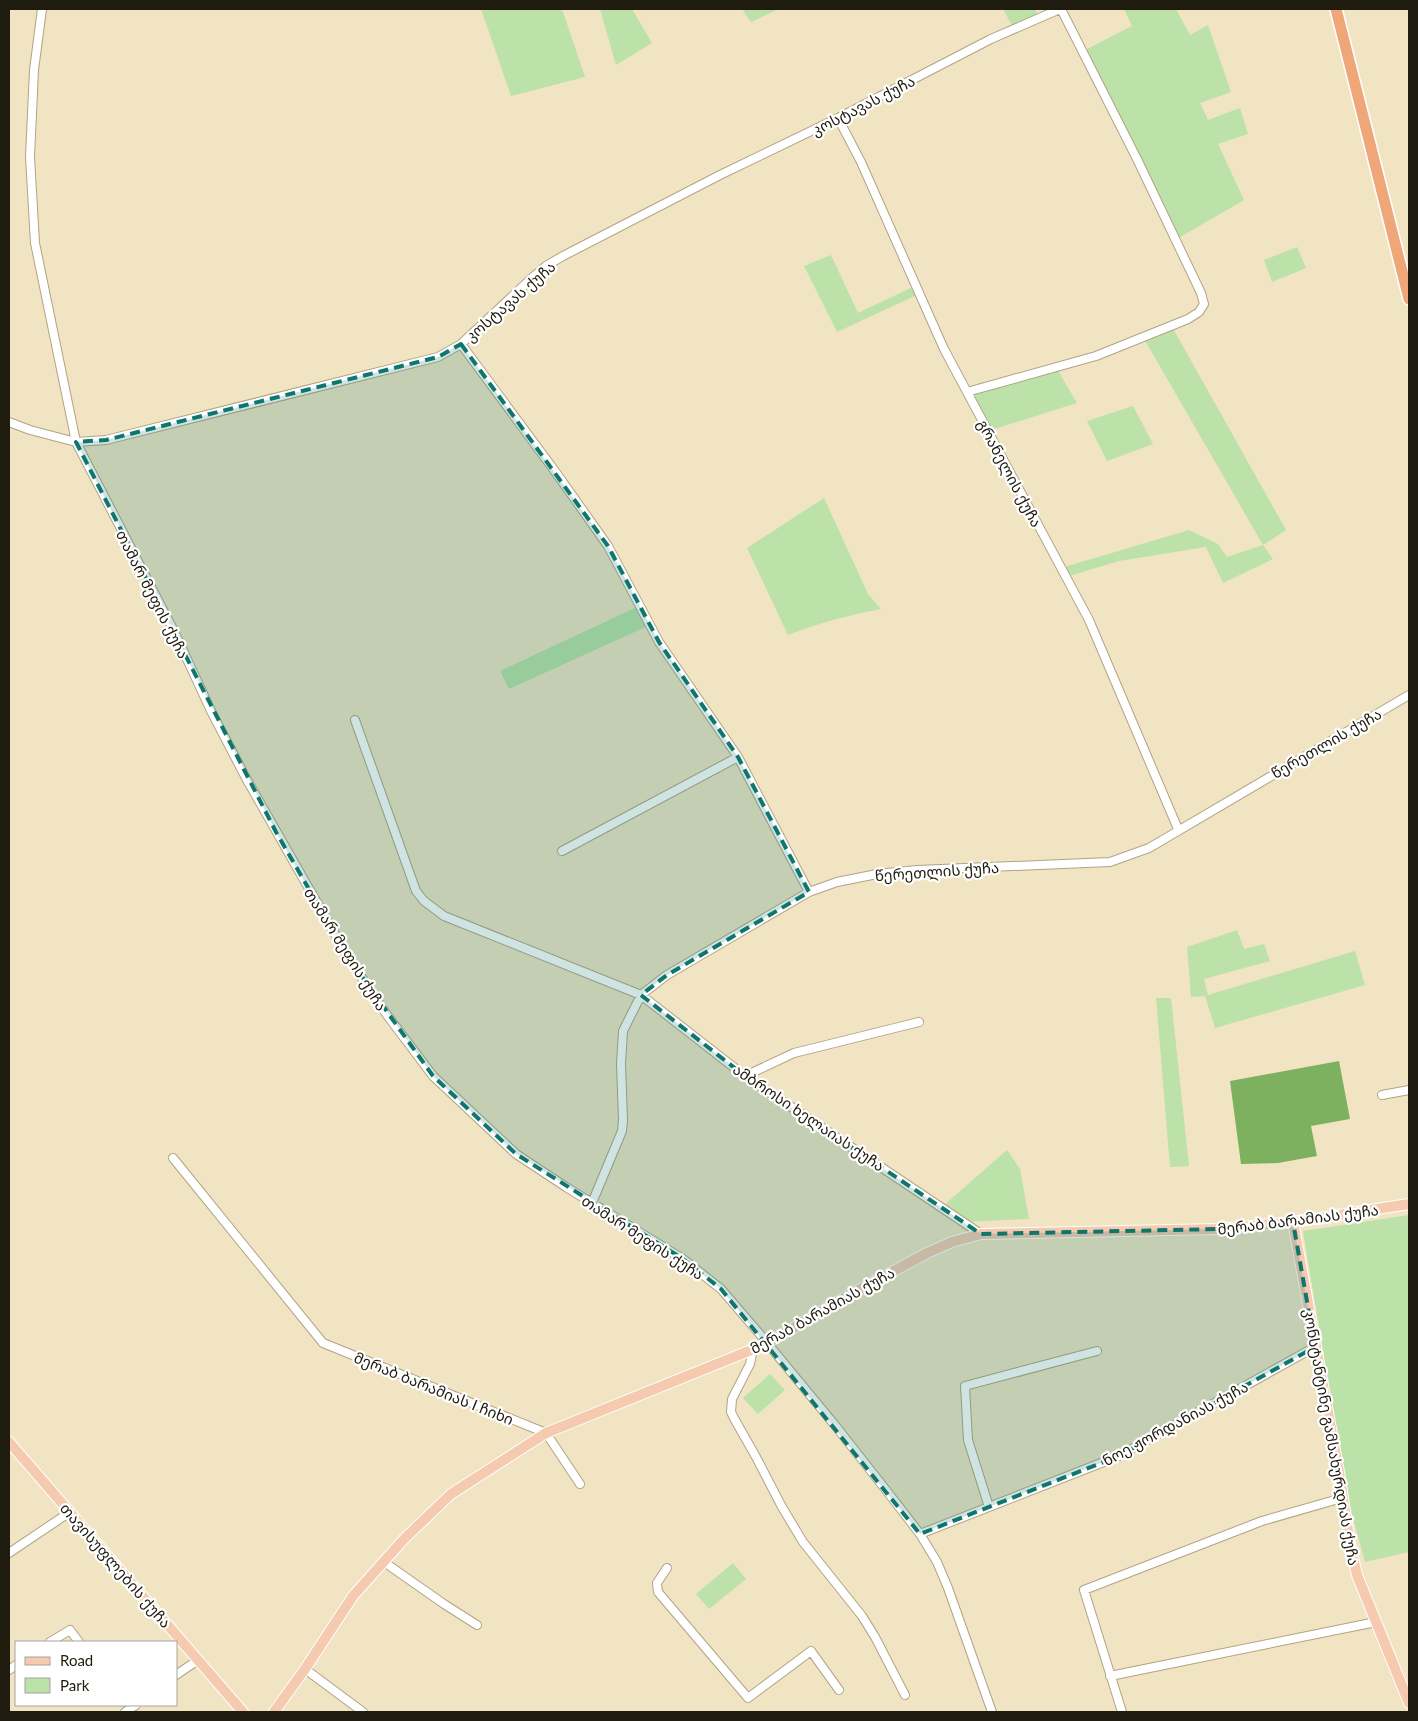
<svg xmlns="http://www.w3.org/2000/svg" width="1418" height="1721" font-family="Lato,'Noto Sans Georgian',sans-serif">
  <rect width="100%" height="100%" fill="#f1e4c3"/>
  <path fill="#bce1a9" d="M481,9h81l23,68 -74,19z
    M600,9h32l20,34 -36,22z
    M742,9h37l-28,13z
    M1003,9h32l4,9 -25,11z
    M1124,9h52l14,26 18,-10 23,67 -31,11 8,17 32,-12 8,26 -30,10 26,56 -69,40 -92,-189 49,-25z
    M1297,247l9,21 -34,14 -8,-22z
    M831,255l27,58 57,-27 4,8 -82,38 -33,-66z
    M1171,325l115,205 -23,15 10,14 -50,24 -17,-36 -87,14 -53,16 -5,-9 128,-38 29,14 9,13 36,-12 -120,-208z
    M1056,367l21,36 -89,28 -21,-39z
    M1133,406l20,38 -46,17 -20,-40z
    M824,498l44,96 13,15c-32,6 -62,14 -93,26l-41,-87z
    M639,606l11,19 -141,64 -9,-18z
    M1237,930l7,19 20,-5 6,17 -66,18 4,16 147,-44 10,34 -150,43 -10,-32 -14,1 -4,-50z
    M1156,998h15l18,168 -19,1z
    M1007,1150l13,19 9,50 -65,3 -22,-15z
    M1409,1215v337l-44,10 -18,-66 -44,-265z
    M770,1374l15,16 -27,24 -15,-16z
    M733,1563l13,16 -37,30 -13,-15z"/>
  <path fill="#7db15f" d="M1339,1061l11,58 -39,7 6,30 -39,7 -37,1 -11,-83z"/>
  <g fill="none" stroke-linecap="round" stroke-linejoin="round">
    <g stroke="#b0a485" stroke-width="10">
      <path id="minor" d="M42,9l-8,61 -4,87 5,86 41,199 98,189 38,82 35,67 101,177 39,58 46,61 83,78 50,33 117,72 38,30 37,43 76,92 52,66 34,44 17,28 11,26 44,124
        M838,118l23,44 83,187 145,271 89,209
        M461,344l96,130 51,72 51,96 79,115 71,135
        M967,392l129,-36 92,-37 11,-7 5,-8 -3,-11 -64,-134 -76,-150
        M9,422l21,8 46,12 30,-2 332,-83 23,-13 72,-67 13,-11 17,-10 157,-81 118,-57 153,-79 69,-30
        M355,720l61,171 8,10 20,15 197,79 104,81 236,158
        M562,851l176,-94
        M745,1076l49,-23 125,-31
        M1382,1095l27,-5
        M173,1158l150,185 223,90 34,51
        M592,1203l30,-72 1,-11 -2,-56 2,-33 18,-36 26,-20 142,-83 28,-10 40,-8 40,-4 193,-8 39,-14 260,-153
        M753,1349l-3,15 -18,35 -1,13 4,8 21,37 26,50 21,35 59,74 13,21 30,58
        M989,1507l-21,-67 -3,-54 132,-35
        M920,1534l199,-78 196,-109
        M9,1553l61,-41
        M384,1562l60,42 33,21
        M667,1568l-10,15 1,9 90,106 63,-47 28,39
        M50,1642l20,-12 9,12
        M305,1669l58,43
        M9,1670l7,-5
        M176,1675l22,-15
        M1110,1676l266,-54
        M125,1712l11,-7
        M1122,1712l-38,-122 178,-69 80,-23"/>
    </g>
    <g stroke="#fff" stroke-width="12">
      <path id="major" d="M1293,1222l46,250 12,78 6,25 52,128
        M9,1442l234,270
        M274,1712l31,-43 48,-73 51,-57 47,-45 95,-61 220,-89 78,-46 83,-45 25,-11 29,-8 238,-5 74,-7 116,-18"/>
    </g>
    <g stroke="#fff" stroke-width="14">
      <path id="highway" d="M1336,9l73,290"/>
    </g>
    <use href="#minor" stroke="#fff" stroke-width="8"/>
    <use href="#major" stroke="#f5caaf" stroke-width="10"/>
    <use href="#highway" stroke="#efa779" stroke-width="11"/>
  </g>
  <path fill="#0f766e" fill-opacity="0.2" stroke="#0f766e" stroke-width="4" stroke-dasharray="10 6" stroke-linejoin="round" d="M461,344l147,202 51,96 79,115 71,135 -142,83 -26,20 104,81 236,158 238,-5 74,-7 22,125 -196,109 -199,78 -199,-245 -38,-30 -167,-105 -83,-78 -85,-119 -72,-125 -200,-390 30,-2 332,-83z"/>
  <g text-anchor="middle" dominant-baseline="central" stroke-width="4.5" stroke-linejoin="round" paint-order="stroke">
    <g font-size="15" fill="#201b0f" stroke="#fff">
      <text transform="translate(863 105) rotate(-27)">კოსტავას ქუჩა</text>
      <text transform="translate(510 301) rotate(-41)">კოსტავას ქუჩა</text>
      <text transform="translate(1010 473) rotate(62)">გრანელის ქუჩა</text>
      <text transform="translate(153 594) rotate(63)">თამარ მეფის ქუჩა</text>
      <text transform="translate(1326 743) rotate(-30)">წერეთლის ქუჩა</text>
      <text transform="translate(937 871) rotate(-4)">წერეთლის ქუჩა</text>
      <text transform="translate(346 949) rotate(58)">თამარ მეფის ქუჩა</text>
      <text transform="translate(809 1117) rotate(34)">ამბროსი ხელაიას ქუჩა</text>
      <text transform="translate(1298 1219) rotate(-7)">მერაბ ბარამიას ქუჩა</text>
      <text transform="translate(643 1237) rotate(33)">თამარ მეფის ქუჩა</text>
      <text transform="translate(822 1310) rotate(-29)">მერაბ ბარამიას ქუჩა</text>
      <text transform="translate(434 1388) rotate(22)">მერაბ ბარამიას I ჩიხი</text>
      <text transform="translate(1175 1423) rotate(-28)">ნოე ჟორდანიას ქუჩა</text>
      <text transform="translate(1332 1437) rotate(80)">კონსტანტინე გამსახურდიას ქუჩა</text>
      <text transform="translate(116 1565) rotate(49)">თავისუფლების ქუჩა</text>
    </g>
  </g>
  <rect width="1418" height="1721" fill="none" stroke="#201b0f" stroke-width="20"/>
  <rect x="15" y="1641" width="162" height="65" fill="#ffffff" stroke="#a6a49f"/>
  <rect x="25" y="1657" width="25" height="8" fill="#f5caaf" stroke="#a6a49f"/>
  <text x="60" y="1666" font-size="15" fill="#201b0f">Road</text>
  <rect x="25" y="1678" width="25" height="15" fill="#bce1a9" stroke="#a6a49f"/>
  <text x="60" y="1691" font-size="15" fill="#201b0f">Park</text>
</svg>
